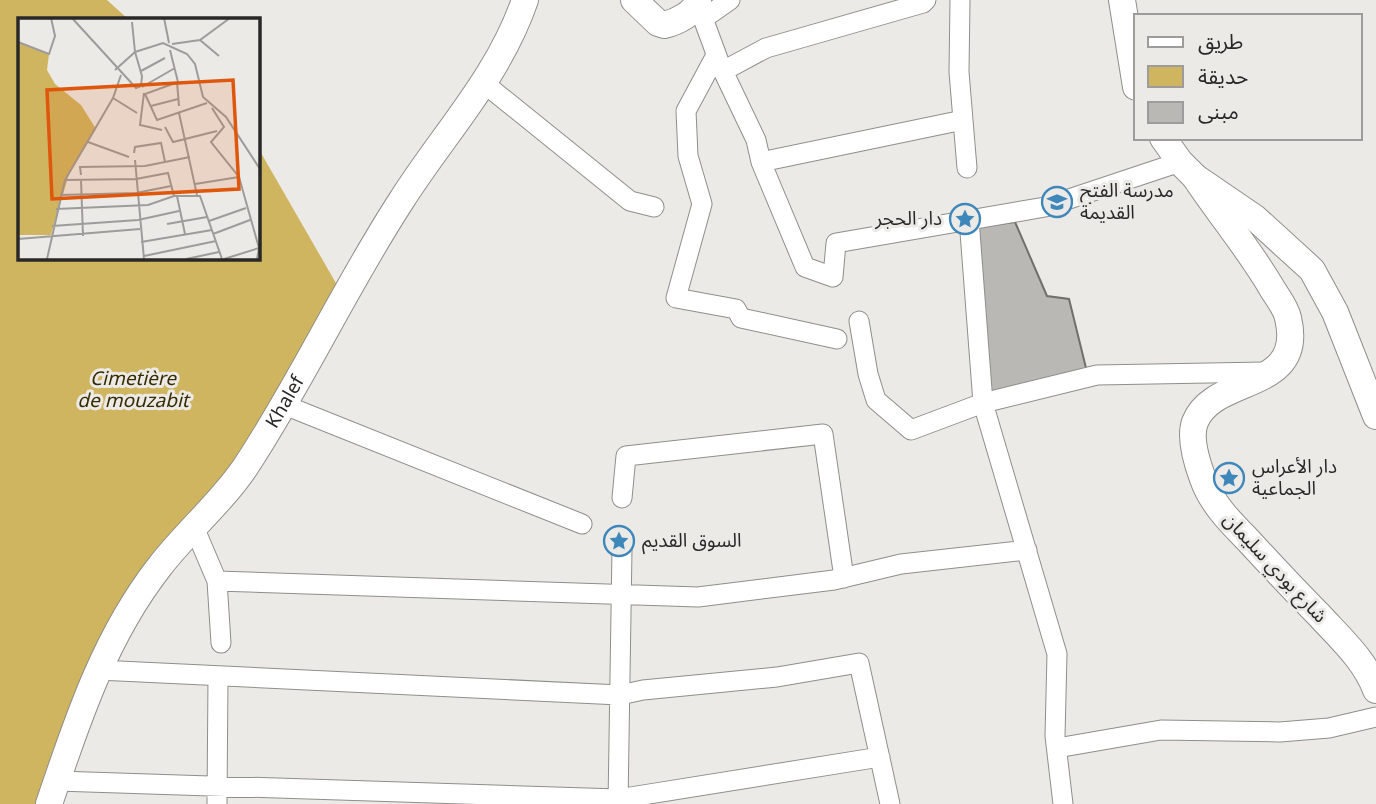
<svg xmlns="http://www.w3.org/2000/svg" width="1376" height="804" font-family="Georgia,'Noto Sans Arabic',serif">
  <rect width="100%" height="100%" fill="#eceae6"/>
  <path fill="#d0b560" d="M0,0h107l21,19h-109v238h238v-111l91,158 -218,322 -71,178h-59z"/>
  <path fill="#bab8b4" stroke="#706f6c" stroke-width="2" d="M1015,222l32,74 22,3 18,73 -101,25 -14,-170z"/>
  <g fill="none" stroke-linecap="round" stroke-linejoin="round">
    <g stroke="#8f8e8a" stroke-width="21">
      <path id="pedestrian" d="M926,0l-3,3 -157,45 -43,23 33,69 5,22 44,105 28,10 3,-34 209,-36 135,-45
        M960,0l-1,72 8,96
        M698,5l23,62
        M703,19l27,-19
        M715,57l-29,54 2,45 14,48 -26,94 60,11 5,9 96,21
        M485,84l145,117 24,6
        M761,162l202,-42
        M969,219l14,184 74,251 -2,82 8,68
        M859,321l9,53 8,26 35,30 72,-27 114,-28 168,-3
        M282,404l300,120
        M622,498l4,-42 197,-22 21,144
        M194,527l23,54
        M221,643l-4,-62 481,16 136,-17 67,-16 126,-14
        M98,670l522,25 23,-5 134,-13 82,-14 31,141
        M1057,748l104,-18 119,2 49,-4 47,-11
        M57,781l561,18 262,-42
        M217,804l1,-126
        M618,804l4,-255"/>
    </g>
    <g stroke="#8f8e8a" stroke-width="28">
      <g id="minor">
        <path d="M634,0l24,23 6,2c13,-3 31,-12 34,-25"/>
        <path d="M1122,0l14,87"/>
        <path d="M1163,138l17,24 15,15 60,41 57,52 23,42 41,104"/>
        <path d="M1195,177c25,38 55,73 78,113 5,8 13,18 15,28 18,75 -74,56 -93,104 -6,16 2,41 8,57 8,23 26,42 43,59 24,26 48,52 73,77 21,23 46,45 57,75"/>
        <path id="s1" d="M49,804c28,-83 56,-168 111,-238 27,-35 62,-64 86,-100 56,-85 99,-179 155,-265 43,-68 97,-123 124,-201"/>
      </g>
    </g>
    <use href="#pedestrian" stroke="#fff" stroke-width="19"/>
    <use href="#minor" stroke="#fff" stroke-width="26"/>
  </g>
  <defs>
    <g id="school-ring" transform="scale(1.575)"><circle r="9.5" fill="#eceae6" stroke="#3d87bb" stroke-width="1.5"/><path d="M0-5L7-2L0 1L-7-2ZM-4 1L0 2.5L4 1V4Q0 6-4 4Z" fill="#3d87bb"/></g>
    <g id="sight-ring" transform="scale(1.575)"><circle r="9.5" fill="#eceae6" stroke="#3d87bb" stroke-width="1.5"/><path d="M0-6L1.8-2.2L6-1.7L2.9 1.2L3.7 5.4L0 3.3L-3.7 5.4L-2.9 1.2L-6-1.7L-1.8-2.2Z" fill="#3d87bb"/></g>
  </defs>
  <g fill-rule="evenodd">
    <use href="#school-ring" x="1057" y="202"/>
    <use href="#sight-ring" x="965" y="219"/>
    <use href="#sight-ring" x="1229" y="478"/>
    <use href="#sight-ring" x="619" y="541"/>
  </g>
  <g text-anchor="middle" dominant-baseline="central" stroke-width="6" stroke-linejoin="round" paint-order="stroke">
    <g font-size="19" fill="#292827" stroke="#eceae6" text-anchor="start">
      <text x="1080" y="191">مدرسة الفتح<tspan x="1080" dy="22">القديمة</tspan></text>
      <text x="942" y="219" text-anchor="end">دار الحجر</text>
      <text x="1252" y="467">دار الأعراس<tspan x="1252" dy="22">الجماعية</tspan></text>
      <text x="642" y="541">السوق القديم</text>
    </g>
    <g font-size="19" font-style="italic" fill="#372b00" stroke="#eceae6">
      <text x="133" y="379">Cimetière<tspan x="133" dy="22">de mouzabit</tspan></text>
    </g>
    <g font-size="19" fill="#292827" stroke="#eceae6">
      <text stroke="none"><textPath href="#s1" startOffset="471">Khalef</textPath></text>
      <text transform="translate(1275 568) rotate(47)">شارع بودي سليمان</text>
    </g>
  </g>
  <g transform="translate(18 18)">
    <rect width="242" height="242" fill="#eceae6"/>
    <path d="M0,24l31,12 -2,16 8,14 26,21 15,24 -27,45 -18,61h-33z" fill="#d0b560"/>
    <path fill="none" stroke="#9e9c9a" stroke-width="2" d="M54,0l64,70 5,-2 1,-10 -7,-24 28,-9 24,11 8,10 8,33 23,20 34,52M146,0l5,25M182,22l19,16M0,24l31,12 6,-18 -4,-18M154,26l28,-4 30,-22M152,32l8,32 -33,12 12,26 50,-17M97,52l20,-18 -3,-30M123,53l24,-13M159,64l2,24M124,69l33,-19M126,75l-4,32 22,5M95,80l24,15M133,88l27,-7M194,90l12,19 -13,15 28,35 20,71 -2,11M161,95l18,82M147,109l8,15 44,-11M70,124l41,15M116,135l1,-6 26,-4 4,19M117,142l9,99M63,157l-1,-8 65,-1 45,-9M47,162l71,-1 32,-6 6,23h26l22,63M63,162l2,56M177,166l44,-7M42,177l76,-2 35,-7M159,178l8,38M38,191l92,-4 26,-9M191,203l37,-13M149,206l40,-7M34,208l86,-6 41,-9M195,216l37,-14M0,221l122,-10M123,224l71,-12M126,238l72,-15M29,241l18,-79 48,-82 8,-23M168,241l33,-7M206,241l35,-11"/>
    <path fill="#de570d" fill-opacity="0.15" stroke="#de570d" stroke-width="3.5" d="M215,62l6,109 -187,10 -5,-109z"/>
    <rect width="242" height="242" fill="none" stroke="#292827" stroke-width="3.5"/>
  </g>
  <rect x="1134" y="14" width="228" height="126" fill="#eceae6" stroke="#9e9c9a" stroke-width="2"/>
  <rect x="1148" y="37" width="35" height="10" fill="#ffffff" stroke="#9e9c9a" stroke-width="2"/>
  <text x="1198" y="49" font-size="21" fill="#292827">طريق</text>
  <rect x="1148" y="66" width="35" height="21" fill="#d0b560" stroke="#9e9c9a" stroke-width="2"/>
  <text x="1198" y="84" font-size="21" fill="#292827">حديقة</text>
  <rect x="1148" y="102" width="35" height="21" fill="#bab8b4" stroke="#9e9c9a" stroke-width="2"/>
  <text x="1198" y="119" font-size="21" fill="#292827">مبنى</text>
</svg>
